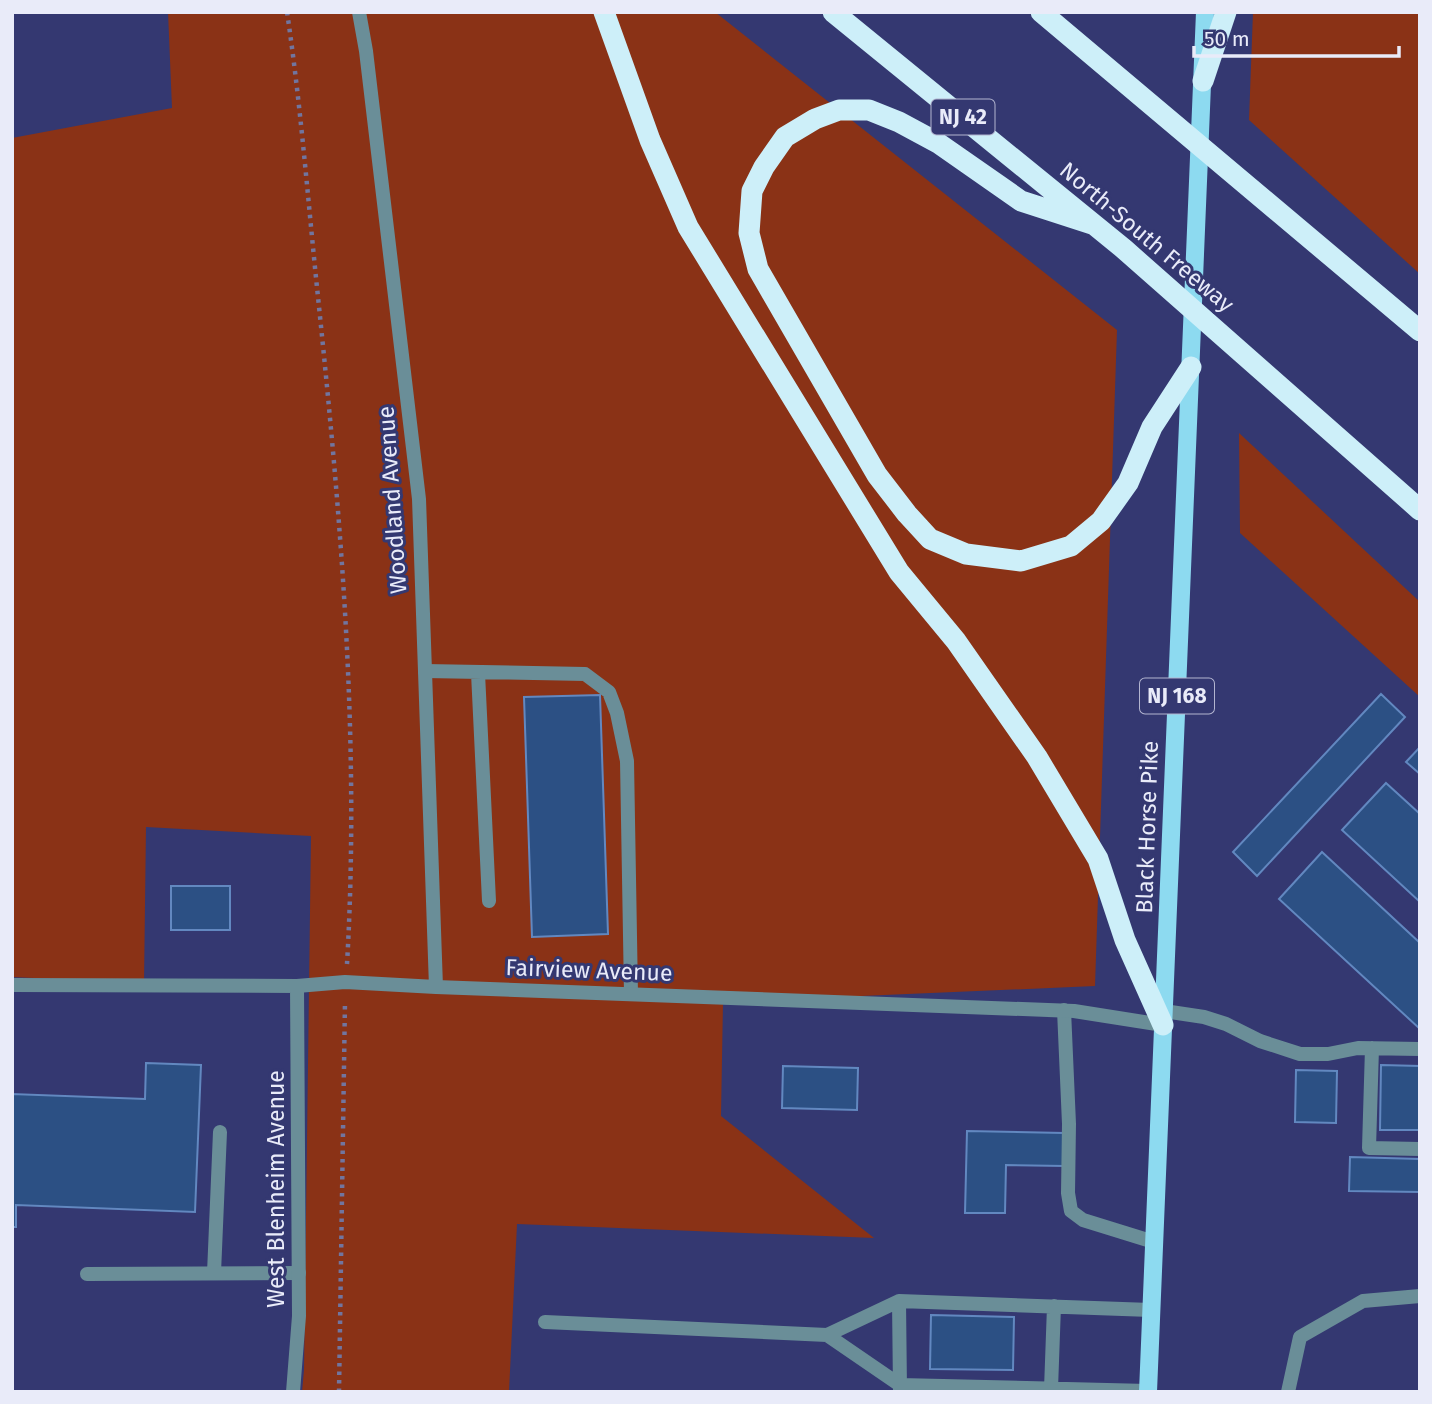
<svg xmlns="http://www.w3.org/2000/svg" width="1432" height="1404" font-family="'Fira Sans',sans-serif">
  <rect width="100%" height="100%" fill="#343871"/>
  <path fill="#8a3216" d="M168,12h547l402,318 -22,656 -372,16 -2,114 153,122 -357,-14 -8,168h-207l2,-22 7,-534 -165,-9 -2,156 -132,-6v-839l160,-30z
    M1253,12h167v262l-171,-154z
    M1239,433l181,169v95l-180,-164z"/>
  <path fill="#2c5084" stroke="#6288c0" stroke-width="2" d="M1381,694l24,23 -148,159 -24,-24z
    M600,695l8,239 -76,3 -8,-240z
    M1420,747v27l-14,-12z
    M1386,783l34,31v88l-78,-72z
    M1322,852l98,91v86l-141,-130z
    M171,886h59v44h-59z
    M146,1063l55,2 -6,147 -179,-7v22h-4v-133l133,5z
    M1381,1065l39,1v64h-40z
    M783,1066l75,2 -1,42 -75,-2z
    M1296,1070l41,1 -1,52 -41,-1z
    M967,1131l97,2v33l-58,-1 -1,48h-40z
    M1350,1157l70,2v33l-71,-1z
    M931,1315l83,2 -1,53 -83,-1z"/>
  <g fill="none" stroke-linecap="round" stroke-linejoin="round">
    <path stroke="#71759f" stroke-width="4.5" stroke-dasharray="3.5 5" stroke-linecap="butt" d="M287,12c14,94 21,190 31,285 23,222 42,444 29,667
      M339,1392l6,-391"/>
    <path stroke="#6a8e98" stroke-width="14" d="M425,671l160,3 24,18 8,21 10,48 4,233
      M478,673l11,228
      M1064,1010l5,114 -1,69 3,18 12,9 71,22
      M1164,1011l40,6 22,7 34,17 40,13h28l30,-6 62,1
      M1372,1048l-3,100 51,1
      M214,1273l6,-141
      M87,1274l212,-1
      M899,1301l1,89
      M545,1322l282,13 73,50 248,6
      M827,1335l72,-34 252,9
      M1051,1389l3,-83
      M1288,1392l12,-55 63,-36 57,-5"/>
    <path stroke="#6a8e98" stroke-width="14" d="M359,12l7,39 53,448 17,488
      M12,985l285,1 48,-4 91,5 638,24 89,14
      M293,1392l6,-76 -2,-330"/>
    <path stroke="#8ddaf0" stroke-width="18" d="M1148,1392l57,-1380"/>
    <path stroke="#cdeff9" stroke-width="21" d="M604,12l46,128 38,87 211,345 57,69 81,116 61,102 27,81 38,85
      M833,12l291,237 296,261
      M1041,12l379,319
      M1203,81l23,-69
      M1092,224l-71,-23 -83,-58 -39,-21 -30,-12h-30l-24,9 -30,18 -21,30 -12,24 -3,42 9,36 119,206 30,39 23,25 36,15 55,7 50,-15 30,-25 27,-38 24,-56 39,-60"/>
  </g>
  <g text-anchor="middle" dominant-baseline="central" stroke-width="6" stroke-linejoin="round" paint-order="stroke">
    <g fill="#343871" stroke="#b3b5d0" stroke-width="2">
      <rect x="931.5" y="99.5" width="63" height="35" rx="5"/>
      <rect x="1140" y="678.5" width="74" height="35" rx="5"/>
    </g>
    <g font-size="21" font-weight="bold" fill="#e9ebf9">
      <text x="963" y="117">NJ 42</text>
      <text x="1177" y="696">NJ 168</text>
    </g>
    <g font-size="23" fill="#e9ebf9" stroke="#343871">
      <text transform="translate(1147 237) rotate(40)">North-South Freeway</text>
      <text transform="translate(392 500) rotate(-94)">Woodland Avenue</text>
      <text transform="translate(1147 827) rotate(-88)">Black Horse Pike</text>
      <text transform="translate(589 970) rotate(2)">Fairview Avenue</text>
      <text transform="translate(276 1189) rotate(-90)">West Blenheim Avenue</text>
    </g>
  </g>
  <rect width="1432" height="1404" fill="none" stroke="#e9ebf9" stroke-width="28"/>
  <path d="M1194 46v10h205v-10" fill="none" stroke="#e9ebf9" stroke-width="3.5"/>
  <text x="1204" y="46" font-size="21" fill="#e9ebf9" stroke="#343871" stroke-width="5" paint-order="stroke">50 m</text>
</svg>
